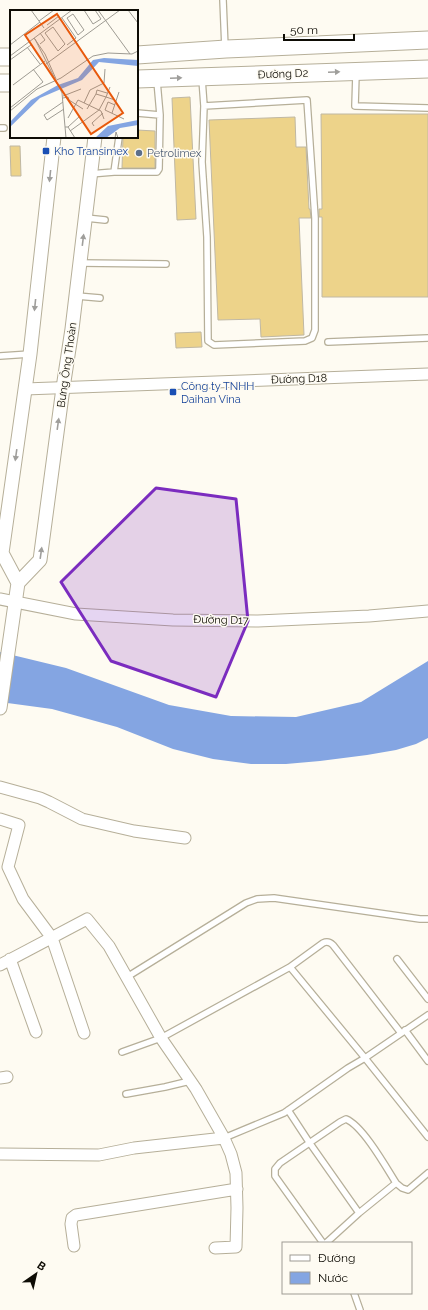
<svg xmlns="http://www.w3.org/2000/svg" width="428" height="1310" font-family="Raleway,sans-serif">
  <rect width="100%" height="100%" fill="#fefbf2"/>
  <path fill="#84a5e2" d="M0,652l66,16 103,37 62,11 65,1 65,-15 67,-41v77l-12,6 -20,6 -29,5 -47,6 -34,3h-35l-38,-5 -40,-10 -56,-22 -65,-18 -52,-7z"/>
  <path fill="#edd38a" stroke="#c0b8a3" d="M190,97l6,122 -19,1 -5,-122z
    M321,114h107v183h-106v-80h-3v-8h3z
    M295,117l1,30h10l3,62h1l1,9h-12l5,117 -43,2 -1,-18 -42,1 -9,-200z
    M137,130l18,1v37h-33l1,-31h14z
    M10,146h10l1,30h-10z
    M201,332l1,15 -26,1 -1,-15z"/>
  <g fill="none" stroke-linecap="round" stroke-linejoin="round">
    <g stroke="#b6af99" stroke-width="8">
      <path id="service" d="M223,0l2,48
        M356,74l-1,32 73,2
        M202,79l2,27
        M307,100l8,118v112l-3,8 -7,3 -91,4 -6,-4 -1,-104 -5,-75 2,-56z
        M137,113l23,2
        M0,128h4
        M114,172l5,-35
        M90,174l24,-2h43l2,-3 1,-54 -3,-34
        M86,218l19,2
        M80,263l86,1
        M77,296l23,2
        M328,342l100,-4
        M0,356l30,-2
        M397,959l31,40
        M290,967l33,-24c4,-2 7,-1 10,2l68,88
        M127,977l119,-74 11,-4 17,-1 146,21h8
        M405,1030l23,31
        M122,1052l39,-14 129,-71 75,91 63,-43
        M126,1094l39,-7 25,-6
        M288,1110l21,32 50,71
        M224,1138l60,-25 64,-45 17,-10 63,79
        M323,1243l-48,-67v-7l5,-6 60,-41 6,-3c17,7 40,48 50,64l6,5 6,2 20,-17
        M326,1243l33,-30 37,-30
        M354,1293l6,17"/>
    </g>
    <g stroke="#b6af99" stroke-width="13">
      <path id="minor" d="M25,389l403,-15
        M0,599l76,15 97,6 85,1 111,-5 59,-5
        M0,787l40,11 9,4 33,17 52,12 51,7
        M0,819l19,6 -11,42 15,32 29,39 32,95
        M10,959l26,73
        M0,965l87,-46 22,27 52,92 35,51 28,49 7,16 5,19 1,35 -1,39 -21,1
        M0,1078l7,-1
        M0,1154l99,1 35,-7 90,-10
        M74,1246l-3,-22 1,-6 4,-3 161,-26"/>
    </g>
    <g stroke="#b6af99" stroke-width="15">
      <path id="tertiary" d="M18,583l22,-23 23,-172 9,-59 23,-192
        M0,708l18,-125 -16,-30 28,-199 24,-217"/>
    </g>
    <g stroke="#b6af99" stroke-width="19">
      <path id="primary" d="M137,55l89,-6 202,-9
        M0,57h11
        M137,79l291,-10
        M0,83h11"/>
    </g>
    <use href="#service" stroke="#fff" stroke-width="5.5"/>
    <use href="#minor" stroke="#fff" stroke-width="11"/>
    <use href="#tertiary" stroke="#fff" stroke-width="13"/>
    <use href="#primary" stroke="#fff" stroke-width="17"/>
  </g>
  <defs><path id="oneway-solid" d="M-6-.8H1V-3.2L6.5 0L1 3.2V.8H-6Z"/></defs>
  <g fill="#9f9e9b">
    <use href="#oneway-solid" transform="translate(334 72) rotate(-3)"/>
    <use href="#oneway-solid" transform="translate(176 78) rotate(-2)"/>
    <use href="#oneway-solid" transform="translate(50 176) rotate(96)"/>
    <use href="#oneway-solid" transform="translate(83 240) rotate(-83)"/>
    <use href="#oneway-solid" transform="translate(35 305) rotate(96)"/>
    <use href="#oneway-solid" transform="translate(58 424) rotate(-82)"/>
    <use href="#oneway-solid" transform="translate(16 455) rotate(98)"/>
    <use href="#oneway-solid" transform="translate(41 553) rotate(-82)"/>
  </g>
  <path fill="#7b2cbf" fill-opacity="0.2" stroke="#7b2cbf" stroke-width="3" stroke-linejoin="round" d="M156,488l80,11 12,122 -32,76 -105,-36 -50,-79z"/>
  <g fill="#1a4fb4" stroke="#fefbf2" stroke-width="1.5">
    <rect x="42" y="147" width="8" height="8" rx="2"/>
    <rect x="169" y="388" width="8" height="8" rx="2"/>
  </g>
  <circle fill="#5c6f8a" stroke="#fefbf2" stroke-width="1.5" cx="139" cy="153" r="4"/>
  <g text-anchor="middle" dominant-baseline="central" stroke-width="3" stroke-linejoin="round" paint-order="stroke">
    <g font-size="11" fill="#0e0c05" stroke="#fefbf2">
      <text transform="translate(283 74) rotate(-2)">Đường D2</text>
      <text transform="translate(67 365) rotate(-82)">Bưng Ông Thoàn</text>
      <text transform="translate(299 379) rotate(-2)">Đường D18</text>
      <text transform="translate(221 620) rotate(1)">Đường D17</text>
    </g>
    <g font-size="11" fill="#164399" stroke="#fefbf2" text-anchor="start">
      <text x="54" y="151">Kho Transimex</text>
      <text x="181" y="386">Công ty TNHH<tspan x="181" dy="13">Daihan Vina</tspan></text>
    </g>
    <g font-size="11" fill="#4e5e75" stroke="#fefbf2" text-anchor="start">
      <text x="147" y="153">Petrolimex</text>
    </g>
  </g>
  <g transform="translate(10 10)">
    <rect width="128" height="128" fill="#fefbf2"/>
    <path d="M94,48l34,2v6l-39,-4 -17,18 -42,18 -30,29v-5l21,-22 27,-15 20,-7 15,-18zM128,110v5l-18,3 -14,10h-11l13,-12z" fill="#84a5e2"/>
    <path fill="none" stroke="#9e9b93" stroke-width="1" d="M21,0l13,18M74,0l9,14 8,-5 -6,-9M88,0l32,44M118,0l10,13M63,4l11,16 -6,5 -11,-17zM52,8l14,20 -9,7M29,11l15,-11M37,15l12,-9M43,17l12,17 -7,7 -13,-18zM24,28l11,16 11,25M25,29l27,54 4,45M30,34l5,-4 -5,-7M0,35l30,-23M17,37l13,17M0,46l62,-46M0,50l21,-15M36,54l74,-54M3,75l32,-24M86,84l1,-4 10,3M53,86l18,-7M53,88l5,-1 1,3 14,9M53,92l-19,13 3,5 17,-11M74,93l6,-13 14,-7 1,-14M105,95l-7,-3 -3,8 19,9M0,98l33,-26 -10,-13M77,99l9,-15 10,3 4,-10M0,101l27,-22 24,-11 32,-22 15,-3 24,1 6,-3M102,103l7,-21M58,108l10,-18 23,11 3,8M84,116l-2,-3 11,-10M55,117h3l7,11M58,117l12,-11M60,121l29,-21 7,-13 9,3M105,128l1,-6 2,6"/>
    <path fill="#e8590c" fill-opacity="0.15" stroke="#e8590c" stroke-width="2" d="M47,4l66,99 -32,21 -66,-99z"/>
    <rect width="128" height="128" fill="none" stroke="#0e0c05" stroke-width="2"/>
  </g>
  <rect x="282" y="1242" width="130" height="52" fill="#fefbf2" stroke="#9e9b93"/>
  <rect x="290" y="1255" width="20" height="6" fill="#ffffff" stroke="#9e9b93"/>
  <text x="318" y="1262" font-size="12" fill="#0e0c05">Đường</text>
  <rect x="290" y="1272" width="20" height="12" fill="#84a5e2" stroke="#9e9b93"/>
  <text x="318" y="1282" font-size="12" fill="#0e0c05">Nước</text>
  <g transform="translate(36 1274) rotate(34)" stroke="#fefbf2" stroke-width="3" paint-order="stroke">
  <path d="M0-3L7 15L0 10L-7 15Z" fill="#0e0c05"/>
  <text y="-6" font-size="11" font-weight="bold" text-anchor="middle" fill="#0e0c05">B</text>
  </g>
  <path d="M284 34v6h70v-6" fill="none" stroke="#0e0c05" stroke-width="2"/>
  <text x="290" y="34" font-size="12" fill="#0e0c05" stroke="#fefbf2" stroke-width="3" paint-order="stroke">50 m</text>
</svg>
